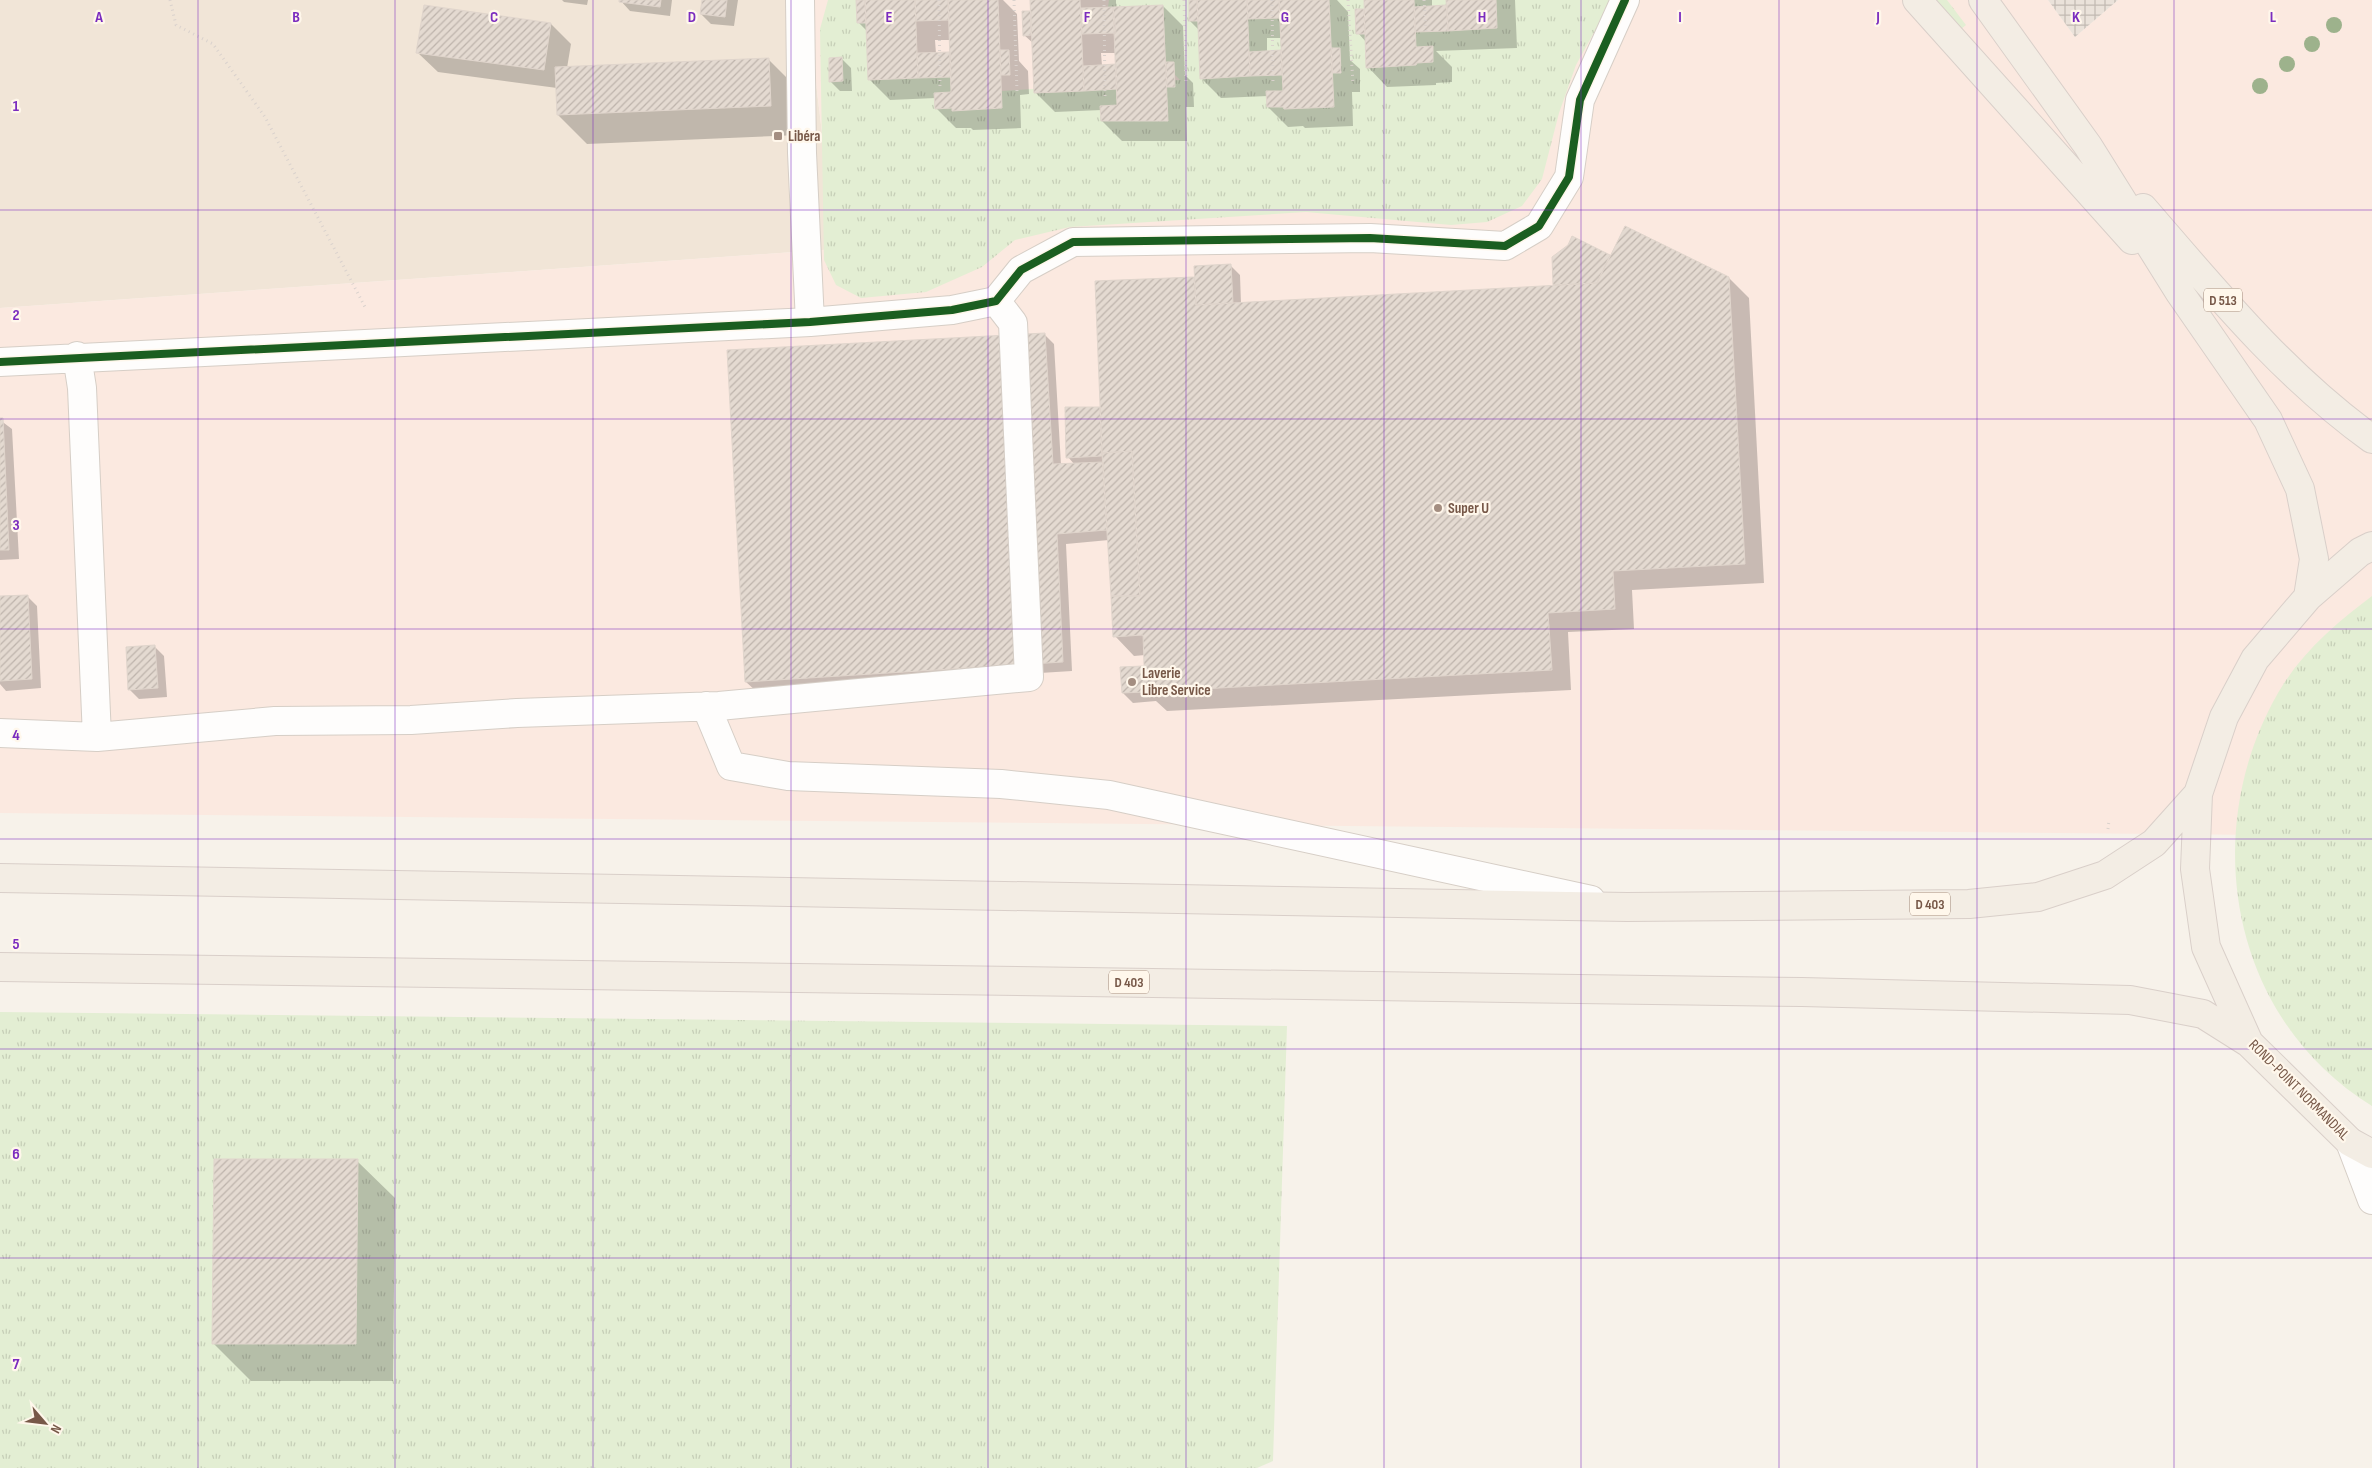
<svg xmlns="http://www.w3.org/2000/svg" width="2372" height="1468" font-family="'Sofia Sans Condensed',sans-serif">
  <defs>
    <pattern id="industrial-grid" width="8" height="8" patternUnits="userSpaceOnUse" patternTransform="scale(1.25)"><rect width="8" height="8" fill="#eae2da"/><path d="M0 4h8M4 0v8" fill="none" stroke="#c2bab3"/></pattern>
    <pattern id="grass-tufts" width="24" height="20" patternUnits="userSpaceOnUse" patternTransform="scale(1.25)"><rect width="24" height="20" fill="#e3eed3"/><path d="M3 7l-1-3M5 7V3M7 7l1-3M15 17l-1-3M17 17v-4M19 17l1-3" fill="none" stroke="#c6ceb7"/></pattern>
    <pattern id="building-hatch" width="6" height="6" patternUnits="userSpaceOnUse" patternTransform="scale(1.25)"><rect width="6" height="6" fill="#e4dad1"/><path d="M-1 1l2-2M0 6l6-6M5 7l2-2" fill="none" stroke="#beb4ac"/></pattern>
  </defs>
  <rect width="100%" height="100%" fill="#f7f2ea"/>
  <path fill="#f1e5d7" d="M0,0h806l30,249 -836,59z"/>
  <path fill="#fbe9e0" d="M806,0h1242l27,37 43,-37h254v836l-2372,-23v-505l836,-59z"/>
  <path fill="url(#industrial-grid)" d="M2048,0h70l-43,37z"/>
  <path fill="url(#grass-tufts)" d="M828,0h28l19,22 -2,53 124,-3 4,19 179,-11 -72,-73 1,-7h503l-36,65 -17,48 -17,66 -20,27 -35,16 -36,3 -145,-13 -236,15 -55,13 -33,27 -56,25 -65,6 -25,-13 -12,-25 -4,-231z
    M1935,0h12l19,25 -6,5z
    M2372,596v510c-142,-87 -174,-274 -94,-413 23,-40 58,-70 94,-97z
    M0,1012l1287,14 -14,435 -16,7h-1257z"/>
  <path fill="#0003" fill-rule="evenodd" d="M562,0h26l-1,5 -23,-3z
    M620,0h52l-2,16 -40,-5z
    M703,0h35l-4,26 -23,-2 -10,-10z
    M858,0h145l14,14 2,47 9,10 1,23 -9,1 1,33 -48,2 -2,-2h-15l-20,-20v-10l-46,2 -20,-20 -2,-48 -9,-9zM935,40h16v13l-15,1z
    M1032,0h84v8l47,-2 20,20 2,49 8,8 1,24h-8l1,34h-65l-20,-20v-11l-47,2 -20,-20 -1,-48 -10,-9 8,-23zM1101,53h16v12l-15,1z
    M1190,0h147l11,12 2,48 10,9v23h-8l1,34 -48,2 -2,-2 -15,1 -20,-20v-11l-47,2 -20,-20 -2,-48 -9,-9zM1267,38h15l1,13 -16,1z
    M1365,0h67v7h16v-7h67l2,48 -81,3 16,16v15l-16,1v2l-49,2 -19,-20 -1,-24 -9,-10 -2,-23h9z
    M551,24l20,20 -4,24 202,-8 29,29 1,46 -212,9 -29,-29 -1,-27 -119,-16 -20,-19z
    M841,58l10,10 1,23h-12l-10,-10z
    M1609,256l120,22 20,20 15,285 -132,7 2,39 -66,3 3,58 -404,21 -11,-10 -23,2 -10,-10 21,-26 2,3 -1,-15 -11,1 -19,-20 -6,-96 -43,4 6,127 -316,20 -10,-9 298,-348 10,10 7,121h14l-7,-8 32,-49 2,2 -5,-128 99,-4 34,-13 10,10 1,29 314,-18 -2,-29z
    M0,420l12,9 7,130 -19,1z
    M27,596l10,10 4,82 -35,3 -6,-7v-86z
    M155,647l9,9 3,41 -28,2 -10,-10z
    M357,1161l38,37 -2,183h-142l-38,-38z"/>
  <path fill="url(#building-hatch)" stroke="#e0d5cc" d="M619,0h42l-1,7 -41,-5z
    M702,0h25l-2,17 -25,-3z
    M856,0h9l1,23h-9z
    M865,0h50l3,78 -50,2z
    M915,0h33l1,20 -33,1z
    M948,0h50l4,108 -50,3v-3l-17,1 -1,-16 17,-1z
    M1030,0h50l4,91 -50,2z
    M1189,0h8l1,21h-9z
    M1197,0h50l3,76 -50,3z
    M1247,0h32l1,18 -32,1z
    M1279,0h50l5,107 -50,2 -1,-2h-16l-1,-16h17z
    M1364,0h50l2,47 17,-1v16l-16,1 -1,2 -50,3z
    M1446,0h50l1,28 -49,3z
    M424,5l127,18 -7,47 -128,-17z
    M1163,5l5,116h-67l-1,-15 17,-1 -4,-98z
    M1447,5l1,26 -33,1 -1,-25z
    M1113,7l3,26 -34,1 -1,-26z
    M1355,9h9l1,25h-9z
    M1022,11h9v24l-8,1z
    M1331,48h9l1,25h-9z
    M1000,50h9l1,25h-9z
    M1281,50l1,25 -32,1 -1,-24z
    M950,52l1,25 -33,1 -1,-25z
    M842,57l1,24 -14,1v-24z
    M769,58l2,48 -214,9 -2,-48z
    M1166,62h8l1,25h-8z
    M1116,64l1,25 -33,2 -1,-25z
    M1625,226l104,51 16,287 -132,7 2,38 -67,4 4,57 -407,22 -2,-57 -30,2 -2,-41h29l-8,-145 -30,2 -7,-172 99,-4 2,28 401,-22z
    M1572,236l38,19 -13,28 -44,2 -1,-28 16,-12z
    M1231,264l2,39 -37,2 -2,-39z
    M1045,333l8,131 50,-2 4,68 -50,4 6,128 -318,20 -18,-332z
    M1065,407h35l2,49 -36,2z
    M0,418h3l6,132h-9z
    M1132,451l8,145h-29l-9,-143z
    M28,595l4,84 -32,2v-85z
    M155,645l3,43 -30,2 -2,-43z
    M1144,666l1,26 -23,1 -2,-26z
    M214,1159h144l-2,185h-144z"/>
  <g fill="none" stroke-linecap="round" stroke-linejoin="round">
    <g stroke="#d6cec6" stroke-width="30">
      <path id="minor" d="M800,0l2,153 8,169
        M77,356l5,32 15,349
        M0,362l810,-40 142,-12 44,-9 25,-31 52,-28 297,-4 135,8 34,-20 30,-49 11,-77 45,-100
        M706,706l25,60 57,10 213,8 108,11 482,105
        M0,733l97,4 178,-16 136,-1 106,-7 202,-7 310,-29 -16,-354 -17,-22
        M2350,1142l22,58"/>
    </g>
    <g stroke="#d9cfc9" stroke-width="30">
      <path id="major" d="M1917,0l215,240
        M1983,0l105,146 92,147 88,127 32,69 14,70 -6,38
        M2143,208c71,82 140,167 229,231
        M2372,546l-12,6 -52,45 -53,62 -31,58 -26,77 -3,75 11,78 43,96 101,99 22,12
        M0,878l1627,29 342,-3 69,-7 67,-22 49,-32 44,-49
        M0,967l1802,25 328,8 73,14 46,29"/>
    </g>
    <path stroke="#dad2cd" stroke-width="3" stroke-dasharray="1 4" stroke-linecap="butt" d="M170,0l6,25 37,19 52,73 100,190
      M939,0l1,87
      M1014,0l3,92
      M1104,0l1,100
      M1184,0l2,83
      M1272,0l1,84
      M1348,0l5,84
      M1424,0l2,31
      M2108,829l1,-9"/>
    <use href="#minor" stroke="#fefdfc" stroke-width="28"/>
    <use href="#major" stroke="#f3ede4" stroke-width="28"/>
    <g stroke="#fff7eb" stroke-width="11">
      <path id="cycleway" d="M0,362l810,-40 142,-12 44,-9 25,-31 52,-28 297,-4 135,8 34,-20 30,-49 11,-77 45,-100"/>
    </g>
    <use href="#cycleway" stroke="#1b5e20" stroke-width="8"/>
  </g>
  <g fill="#9db28c">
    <circle cx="2334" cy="25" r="8"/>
    <circle cx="2312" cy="44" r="8"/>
    <circle cx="2287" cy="64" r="8"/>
    <circle cx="2260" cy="86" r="8"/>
  </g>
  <path fill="none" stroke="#7b2cbf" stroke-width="1" stroke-opacity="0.55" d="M198,0v1468M395,0v1468M593,0v1468M791,0v1468M988,0v1468M1186,0v1468M1384,0v1468M1581,0v1468M1779,0v1468M1977,0v1468M2174,0v1468M0,210h2372M0,419h2372M0,629h2372M0,839h2372M0,1049h2372M0,1258h2372"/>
  <g fill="#a48e81" stroke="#fff7eb" stroke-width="2">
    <rect x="773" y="131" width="10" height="10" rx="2.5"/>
    <circle cx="1438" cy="508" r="5"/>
    <circle cx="1132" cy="682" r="5"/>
  </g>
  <g text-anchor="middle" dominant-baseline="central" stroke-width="4.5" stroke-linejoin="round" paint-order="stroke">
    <g fill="#fff7eb" stroke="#a08879" stroke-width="1">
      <rect x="2204" y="288.5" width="38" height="23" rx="4"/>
      <rect x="1910" y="892.5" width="40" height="23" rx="4"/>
      <rect x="1109" y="970.5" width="40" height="23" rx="4"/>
    </g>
    <g font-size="14" font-weight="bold" fill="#775848">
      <text x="2223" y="300">D 513</text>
      <text x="1930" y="904">D 403</text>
      <text x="1129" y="982">D 403</text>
    </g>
    <g font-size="15" font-weight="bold" fill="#775848" stroke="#fff7eb" text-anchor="start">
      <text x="788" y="136">Libéra</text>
      <text x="1448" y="508">Super U</text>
      <text x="1142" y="673">Laverie<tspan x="1142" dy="17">Libre Service</tspan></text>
    </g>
    <g font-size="15" fill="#775848" stroke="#fff7eb">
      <text transform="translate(2299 1090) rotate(45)">ROND-POINT NORMANDIAL</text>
    </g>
  </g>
  <g font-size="16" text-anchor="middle" font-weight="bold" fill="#7b2cbf" stroke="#fff7eb" stroke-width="4.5" stroke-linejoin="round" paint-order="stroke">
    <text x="99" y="22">A</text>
    <text x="296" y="22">B</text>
    <text x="494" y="22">C</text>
    <text x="692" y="22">D</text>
    <text x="889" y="22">E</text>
    <text x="1087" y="22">F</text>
    <text x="1285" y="22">G</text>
    <text x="1482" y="22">H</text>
    <text x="1680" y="22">I</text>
    <text x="1878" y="22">J</text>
    <text x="2076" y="22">K</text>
    <text x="2273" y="22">L</text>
    <text x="16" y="111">1</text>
    <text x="16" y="320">2</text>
    <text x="16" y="530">3</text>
    <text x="16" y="740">4</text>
    <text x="16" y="949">5</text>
    <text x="16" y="1159">6</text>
    <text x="16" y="1369">7</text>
  </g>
  <g transform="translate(45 1423) rotate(118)" stroke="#fff7eb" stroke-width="4" paint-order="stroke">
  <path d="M0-4L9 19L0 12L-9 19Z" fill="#775848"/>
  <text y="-8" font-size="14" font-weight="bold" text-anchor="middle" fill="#775848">N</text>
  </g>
</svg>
